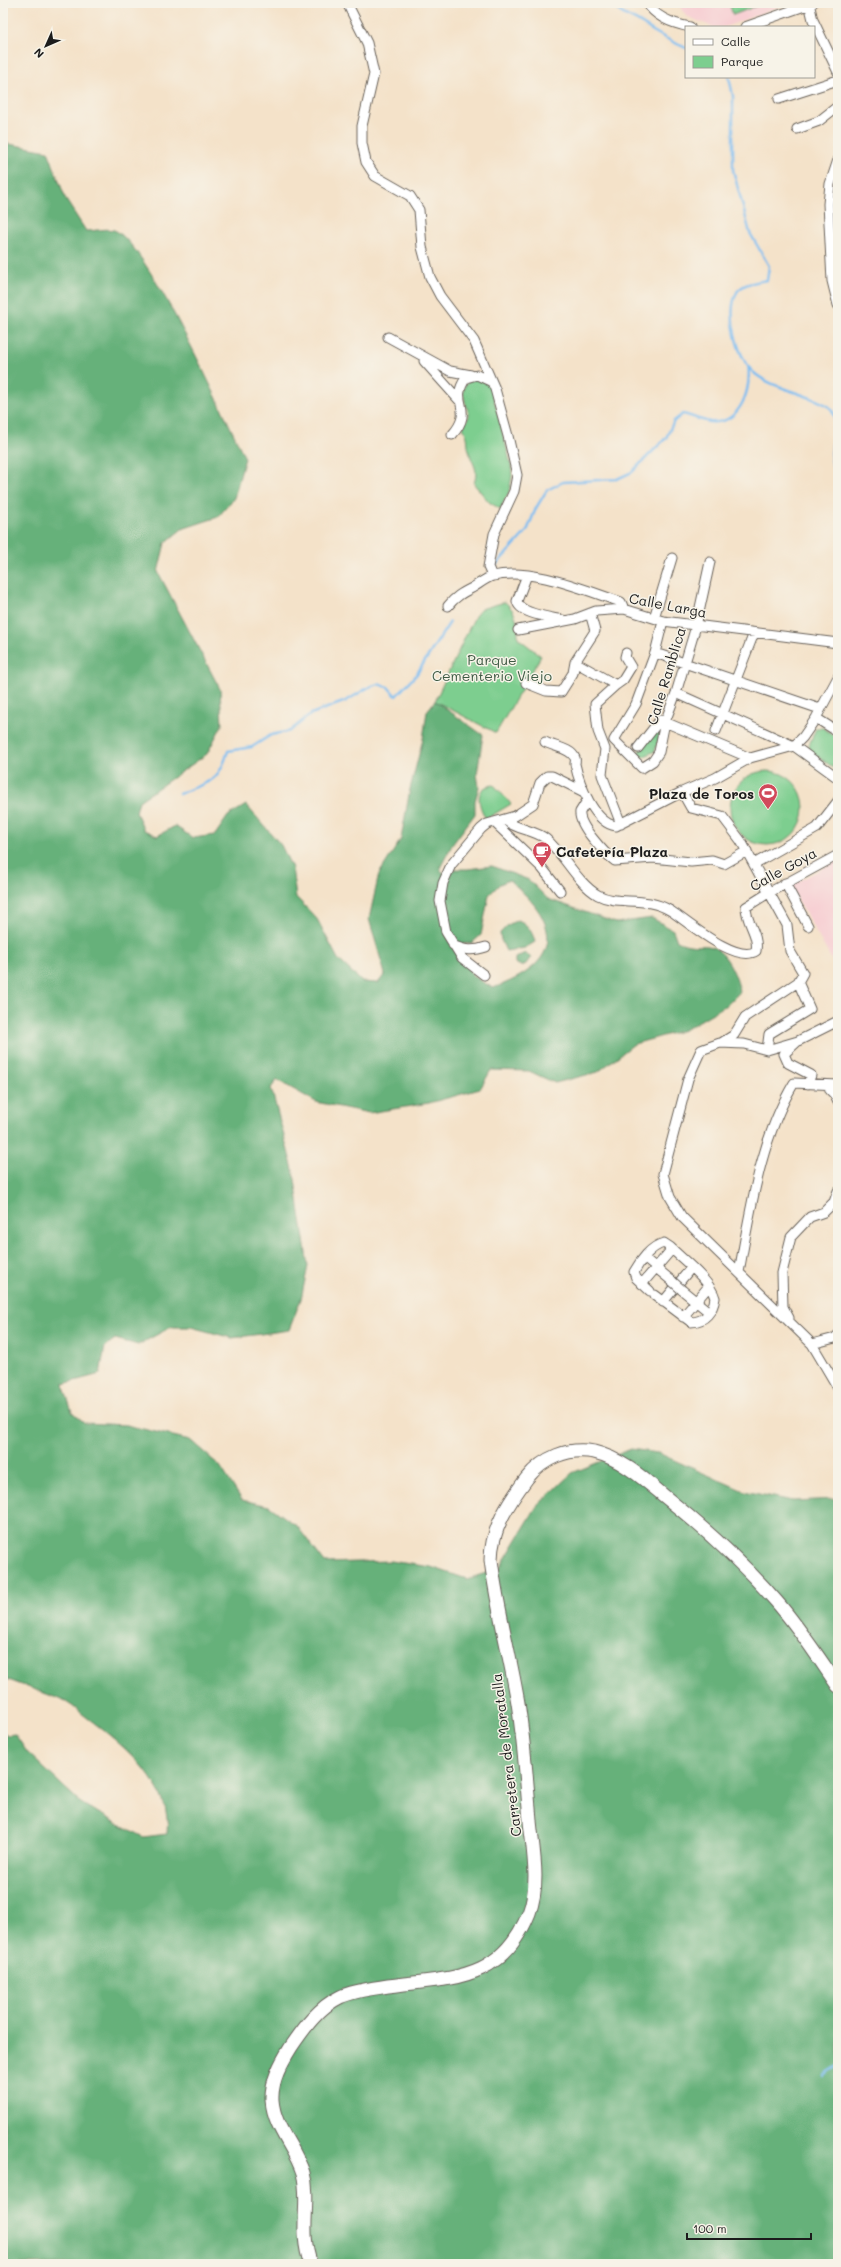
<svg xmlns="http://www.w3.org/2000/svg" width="841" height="2267" font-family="Mali,sans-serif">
  <rect width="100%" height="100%" fill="#f7f3e8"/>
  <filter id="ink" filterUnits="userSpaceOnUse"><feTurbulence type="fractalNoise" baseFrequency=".025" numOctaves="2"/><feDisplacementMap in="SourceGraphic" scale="8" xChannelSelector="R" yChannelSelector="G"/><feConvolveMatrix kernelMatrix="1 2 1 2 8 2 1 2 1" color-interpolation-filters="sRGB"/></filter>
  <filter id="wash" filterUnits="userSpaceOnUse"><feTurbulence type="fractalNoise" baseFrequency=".012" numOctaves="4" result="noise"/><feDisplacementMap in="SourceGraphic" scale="16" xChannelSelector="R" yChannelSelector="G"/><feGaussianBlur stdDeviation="0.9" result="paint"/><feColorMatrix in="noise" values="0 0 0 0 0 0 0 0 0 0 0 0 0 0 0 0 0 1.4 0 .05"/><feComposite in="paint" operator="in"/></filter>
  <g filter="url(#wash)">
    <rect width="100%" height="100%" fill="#f4e2c9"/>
    <path fill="#f7cfd3" d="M677,3h111l-63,24h-12l-27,-11z
      M838,860v111l-48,-85z"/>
    <path fill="#7dce8f" stroke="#4c7556" d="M729,3h35l-31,12z
      M478,378l10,7 4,7 19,73 1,11 -3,16 -9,17 -11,-7 -15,-18c5,-17 -1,-17 -5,-33 -3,-11 1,-11 -6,-23l6,-12c-3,-17 -15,-32 9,-38z
      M505,602c12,10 13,21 13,36l23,18 -45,77 -61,-32 40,-85 6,-7z
      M656,728l5,3 -6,20 -12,6 -6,-3z
      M816,728h7l15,10v33l-28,-20 -1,-6z
      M730 808a37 37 0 1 1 74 0a37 37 0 1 1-74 0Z
      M494,785l17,19 -25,15c-7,-12 -14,-32 8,-34z"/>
    <path fill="#66b17a" stroke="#41664b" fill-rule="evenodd" d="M3,143l45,8 18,49 20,31c8,0 21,-3 28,-1 33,12 112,189 131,228l-11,40 -16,19 -36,12 -17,14 -7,29 62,117 2,36 -15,29 -68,47 -3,11 8,18 13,6 18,-10 18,12 22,-3 13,-19 18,-11 35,40 11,23 4,29 21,22 21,40 24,23 16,1 7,-9 -16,-55 10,-45 22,-35 9,-50 13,-50 4,-28 8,-10 48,34 -6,39 2,13 -4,14v13l-23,31 -12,23 2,4 4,2 10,-5h12l24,-3 37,14 19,19 68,24 36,-5 21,12 4,11c13,6 18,4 31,5 18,2 29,31 32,46l-12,12 -44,26 -50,14 -36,28 -43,11 -26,-12 -38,-1 -11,19 -51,14 -60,10 -53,-11 -39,-22 -6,8 23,85 14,93 -7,33 -12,31 -57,8 -41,-11h-20l-33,18 -23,-6 -10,8 -5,27 -37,10 9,28 13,11 41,2 64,15 30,26 22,34 27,6 28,20 28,37 65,-2 41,6 36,12 32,-10 38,-63 35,-33 59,-24 27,4 86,38 49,10 45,-2v765h-835v-533l4,4 8,-1 12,18 55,52 61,33 24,-3c6,-48 -41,-86 -74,-112 -9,-6 -18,-15 -27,-20 -20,-9 -42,-16 -63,-24zM509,880c55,45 53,84 -16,108l-20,-12 -21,-32 20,-1 9,-8 8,-40 11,-11z
      M517,920c10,2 16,13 18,22l-10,6 -19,3 -5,-11 -1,-7 8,-8z
      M525,953l6,4 -5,7 -5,2 -6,-3v-5z"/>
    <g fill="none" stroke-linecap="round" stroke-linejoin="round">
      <path stroke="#7dbdf1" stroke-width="2.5" d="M612,3c8,13 19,13 30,21 15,10 28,17 44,24
        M729,77l4,19v74l17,63 19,33 -2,14c-10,2 -24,3 -30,12 -11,21 0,64 16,80 19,18 68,24 79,38 9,15 -9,47 6,70
        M495,566l32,-35 9,-23 11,-18 16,-8 54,-3 15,-7 34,-34 8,-17 9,-7c8,2 20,7 27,8 31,3 42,-34 38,-57
        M179,794c29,-13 39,-9 49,-43l24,-4 19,-12 19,-4 21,-17 35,-13 23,-14 9,-3 10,3 8,9 20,-21 34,-53
        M824,2075l14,-9"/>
    </g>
  </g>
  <g filter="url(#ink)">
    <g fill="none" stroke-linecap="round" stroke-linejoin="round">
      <g stroke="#686159" stroke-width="11">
        <path id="minor" d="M347,3l20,40 7,31 -12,52v17l4,19 9,14 35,20 9,14 3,37 8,30 10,19 34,45 21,48 13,47 9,39 -3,16 -20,43 -6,33 4,9
          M647,3c9,15 27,21 43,24
          M809,3l4,17 25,52
          M745,27l68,-24
          M779,99l59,-19
          M797,129l22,-8 19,-15
          M838,160l-8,24 -2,20 4,77 6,24
          M388,337l62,34 21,4
          M424,361l35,39
          M452,435c24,-27 -4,-32 14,-57l11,-3 15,7
          M527,575l-10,26c2,13 33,16 46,19
          M448,606c7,-9 14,-13 24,-18 7,-4 14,-10 21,-12 39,-9 91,14 128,26l3,7
          M654,618l18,-60
          M663,621l-8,32 -19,51 -22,36 28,28 11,-7 6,-9 6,-30 11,-29 20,-67 14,-64
          M518,630l57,-11 21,-8 28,-2 39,12 175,22
          M655,653l165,56
          M575,662l41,23 -21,19 3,27 7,18 -3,26 19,49
          M526,683l20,8 15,1 12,-19 2,-11 20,-31 -5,-18
          M616,685l7,-5 8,-13 -6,-10 1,-4
          M676,693l118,53 44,32
          M816,718l22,14
          M716,731l38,-98
          M545,742c9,5 26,6 30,16 1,2 0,4 0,6 4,19 19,59 41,62l66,-34 33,-14 35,-20 44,-12 9,-9 13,-19 22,-41
          M638,748l22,-28 90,38
          M682,792l9,16 31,8 19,25 46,84 3,26 13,22 -5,9 -53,35 -11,18 -13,8
          M588,799l-8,13c-2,13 25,42 35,49l38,-3 38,4 21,-2 12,4 23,-13
          M505,820c12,10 30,10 41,19 18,15 31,44 52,56 20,11 47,0 73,16 17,11 65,53 85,40 3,-17 -10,-28 -10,-44l24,-15 68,-37
          M494,822l48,46 18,23
          M754,864l63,-36 21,-27
          M785,883l23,43
          M453,945c12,6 21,6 33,2
          M484,975l-22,-17 -16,-26 -6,-31 3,-18 8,-18 30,-36 6,-5 28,-8 18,-12 7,-21 7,-7h5l32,16
          M798,1041l-31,9 -23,-6 -24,-1 -19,7 -13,29 -25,95 7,23 12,20 130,127 26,44
          M767,1050l2,-16 41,-25 -12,-27
          M808,1084l3,-9 -23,-12 -4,-9 14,-13 40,-20
          M829,1085l1,5 4,4 4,8
          M644,1258l28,23
          M739,1272c12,-64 21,-132 55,-189l44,2
          M642,1284l30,-35
          M682,1290l27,22
          M650,1291l-14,-13 -2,-6c6,-11 17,-26 30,-29l6,4c13,13 40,33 45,51 -2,13 -10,24 -24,24l-36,-27
          M663,1302l28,-34
          M683,1317l26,-31
          M789,1318l-6,-11 -1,-34 9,-36 19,-20 14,-5 10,-10 4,-11
          M812,1344l23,-6 3,-3"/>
      </g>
      <g stroke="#686159" stroke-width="15">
        <path id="secondary" d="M311,2264c-13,-33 0,-62 -8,-91 -8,-26 -29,-45 -31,-73 -1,-19 9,-37 19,-53 13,-19 28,-40 49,-50 13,-6 28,-8 42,-10 65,-10 118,-2 147,-74 11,-29 4,-62 1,-92 -3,-39 -6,-79 -12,-118 -8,-48 -21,-95 -27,-143 0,-31 18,-58 36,-82 16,-20 41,-31 67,-26 26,6 49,26 69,43 40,32 79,67 113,106 23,26 42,56 62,85"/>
      </g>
      <use href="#minor" stroke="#fff" stroke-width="9"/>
      <use href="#secondary" stroke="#fff" stroke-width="13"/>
      <g stroke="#686159" stroke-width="11" stroke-linecap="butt">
        <path id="minor-bridge" d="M672,1281l10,9"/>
      </g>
      <use href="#minor-bridge" stroke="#fff" stroke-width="9"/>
    </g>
  </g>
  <defs>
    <g id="stadium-pin" transform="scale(1)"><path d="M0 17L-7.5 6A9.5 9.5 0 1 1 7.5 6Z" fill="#d1495b" stroke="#f7f3e8"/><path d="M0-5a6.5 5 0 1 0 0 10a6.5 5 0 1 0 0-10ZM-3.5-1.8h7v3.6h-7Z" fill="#fff"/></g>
    <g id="cafe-pin" transform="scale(1)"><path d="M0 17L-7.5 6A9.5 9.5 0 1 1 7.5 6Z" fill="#d1495b" stroke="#f7f3e8"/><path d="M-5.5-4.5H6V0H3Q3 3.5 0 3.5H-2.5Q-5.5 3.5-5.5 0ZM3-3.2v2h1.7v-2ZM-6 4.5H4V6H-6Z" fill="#fff"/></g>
  </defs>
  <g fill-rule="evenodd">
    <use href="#stadium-pin" x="768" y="793"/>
    <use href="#cafe-pin" x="542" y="851"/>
  </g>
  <g text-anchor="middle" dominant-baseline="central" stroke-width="3" stroke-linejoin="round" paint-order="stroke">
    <g font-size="14" fill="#1c1c1c" stroke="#f7f3e8">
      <text transform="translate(668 605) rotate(11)">Calle Larga</text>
      <text transform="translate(666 676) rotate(-73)">Calle Ramblica</text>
      <text transform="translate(783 869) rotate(-29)">Calle Goya</text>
      <text transform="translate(506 1755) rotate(-97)">Carretera de Moratalla</text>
    </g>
    <g font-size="14" fill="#3e5a44" stroke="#f7f3e8">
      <text x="492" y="659">Parque<tspan x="492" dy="16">Cementerio Viejo</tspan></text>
    </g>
    <g font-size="14" font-weight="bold" fill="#1c1c1c" stroke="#f7f3e8" text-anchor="end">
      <text x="754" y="793">Plaza de Toros</text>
      <text x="556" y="851" text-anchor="start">Cafetería Plaza</text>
    </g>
  </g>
  <rect width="841" height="2267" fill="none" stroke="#f7f3e8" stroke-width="16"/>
  <rect x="685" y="26" width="130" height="52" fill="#f7f3e8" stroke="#9f9d96"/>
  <rect x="693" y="39" width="20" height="6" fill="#ffffff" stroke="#9f9d96"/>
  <text x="721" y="46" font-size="12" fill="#1c1c1c">Calle</text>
  <rect x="693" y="56" width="20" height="12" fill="#7dce8f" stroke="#9f9d96"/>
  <text x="721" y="66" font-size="12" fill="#1c1c1c">Parque</text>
  <g transform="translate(46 46) rotate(225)" stroke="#f7f3e8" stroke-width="3" paint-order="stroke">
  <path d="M0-3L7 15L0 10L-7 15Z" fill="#1c1c1c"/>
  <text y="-6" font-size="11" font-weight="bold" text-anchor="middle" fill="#1c1c1c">N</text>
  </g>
  <path d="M687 2233v6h124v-6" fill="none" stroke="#1c1c1c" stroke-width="2"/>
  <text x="693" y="2233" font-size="12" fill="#1c1c1c" stroke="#f7f3e8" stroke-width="3" paint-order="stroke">100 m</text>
</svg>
